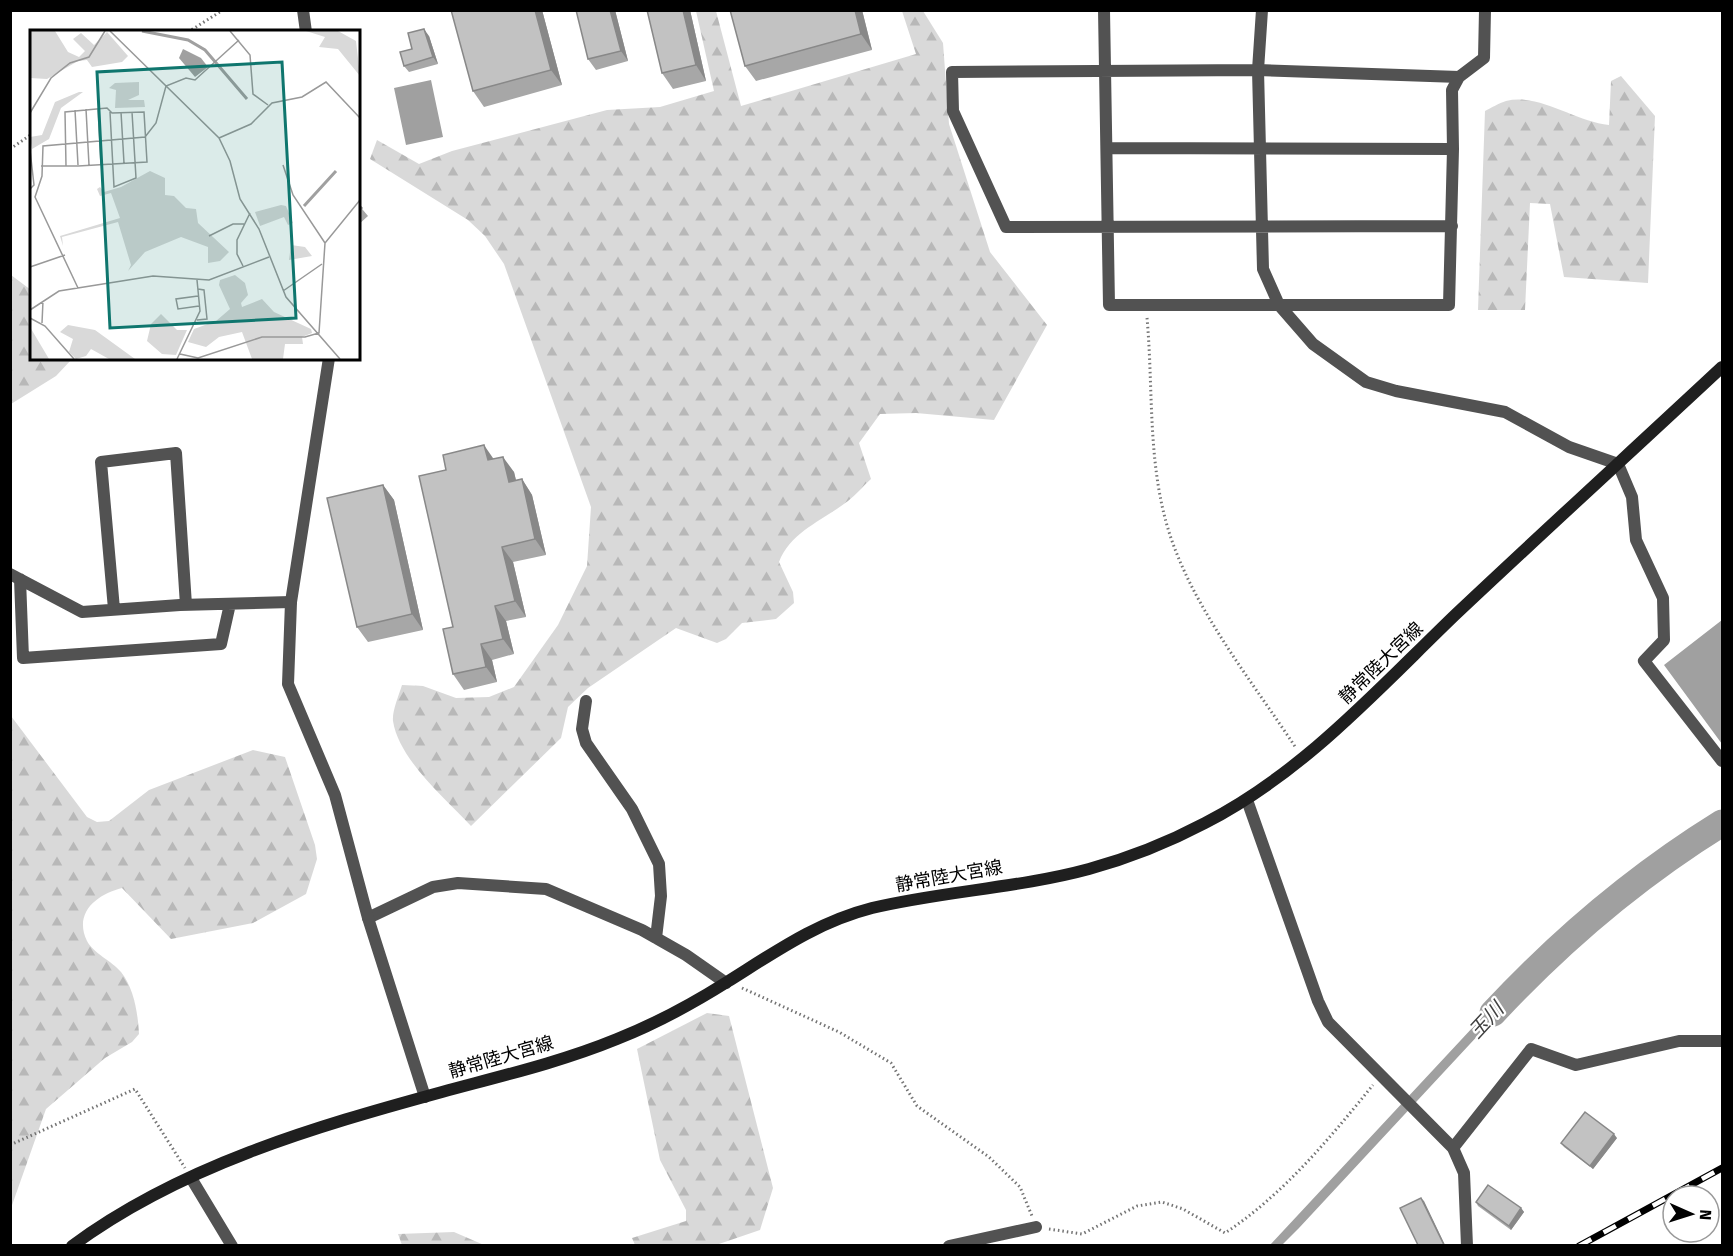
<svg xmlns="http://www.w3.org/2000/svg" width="1733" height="1256" font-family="'Fira Sans','Noto Sans JP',sans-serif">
  <defs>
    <pattern id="forest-firs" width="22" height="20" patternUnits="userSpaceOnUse" patternTransform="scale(1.5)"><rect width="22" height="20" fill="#d9d9d9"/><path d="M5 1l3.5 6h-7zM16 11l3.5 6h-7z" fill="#b8b8b8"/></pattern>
  </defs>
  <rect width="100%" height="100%" fill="#fff"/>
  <path fill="url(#forest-firs)" d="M696,11h20l25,95 175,-52 -14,-43h21l20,32 6,81 41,128 57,73 -53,95 -78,-7 -36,1 -21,29 12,36c-8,7 -15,16 -23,22 -24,19 -57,30 -69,61l14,30 1,11 -18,16 -34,4 -16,16 -9,4 -41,-15 -88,60 -20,19 -7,31 -90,88c-25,-27 -72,-66 -78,-105 -1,-10 6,-26 9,-36l21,1 33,12 33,-1 25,-10 44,-62 29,-59 4,-59 -87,-243 -19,-28 -17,-16 -98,-61 7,-19 42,24 33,-13 155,-41 53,-3 54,-16z
    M1621,76l34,40 -7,167 -84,-6 -14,-73 -20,-1 -5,107h-47l7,-199c6,-3 14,-8 21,-10 34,-8 69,21 103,24l2,-44z
    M11,275l20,15 1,68 40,1 -16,17 -45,28z
    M11,716l76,101 10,5 12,-1 40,-31 104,-40 32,7 30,88 2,14 -11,35 -53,29 -82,16 -49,-51c-24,6 -49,24 -35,53 6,12 25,20 34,31 13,16 17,42 18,62l-7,8 -27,16 -59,51 -35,99z
    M707,1013l22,3 44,172 -13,42 -44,15h-81l-3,-7 54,-17v-11l-26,-50 -23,-111z
    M454,1232l30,13h-82l-4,-11z"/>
  <path fill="#a0a0a0" d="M431,80l12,57 -37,8 -12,-57z
    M1722,620v124l-58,-79z
    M1515,982l7,6 -223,240 -17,17 -13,1z"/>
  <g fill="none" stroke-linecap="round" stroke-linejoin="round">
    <path stroke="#a0a0a0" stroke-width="27" d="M1493,1013c68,-73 145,-138 229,-190"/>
    <path stroke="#747474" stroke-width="3" stroke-dasharray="1.5 3" stroke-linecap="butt" d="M188,32l35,-22
      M10,149l22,-15
      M1147,318c6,66 1,135 18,200 21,82 85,160 131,230
      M742,988l97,44 52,31 26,43 72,51 31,30 12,29
      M10,1145l125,-56 50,79
      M1049,1229l33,5 55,-28 25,-4 21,7 42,24c58,-38 104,-94 148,-148"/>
    <path stroke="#525252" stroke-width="12" d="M1104,10l5,295h340l4,-156 -1,-59 7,-13 25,-19 1,-48
      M1262,10l-4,60 5,199 16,36 34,39 53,38 30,9 109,21 64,35 49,17 14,33 4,43 27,58 1,42 -20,21 78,100
      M1108,148l345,1
      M1452,226l-446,1 -53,-116 -1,-39 306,-2 201,7
      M10,574l72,38 98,-7 111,-3
      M20,579l3,79 198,-14 9,-40
      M114,609l-13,-147 75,-9 10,152
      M586,701l-4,28 4,14 46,66 27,55 2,32 -5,42
      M1247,800l71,201 10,21 125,126 11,25 3,73
      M368,918l65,-31 25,-4 88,6 96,41 44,25 40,28
      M1453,1148l78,-99 45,16 103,-24h43
      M191,1178l41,68
      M949,1246l87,-19"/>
    <path stroke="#525252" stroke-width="12" d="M303,10l3,22
      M329,358l-38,244 -3,82 47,111 33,123 57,179"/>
    <path stroke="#1f1f1f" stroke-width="12" d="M72,1246c108,-80 242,-119 370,-154 59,-16 119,-30 175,-53 38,-15 75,-35 110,-57 48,-30 90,-60 145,-74 71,-17 147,-20 217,-39 40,-11 80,-27 116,-46 99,-51 171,-132 250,-208 88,-83 178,-165 267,-248"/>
    <g stroke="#000" stroke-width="7">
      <path id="rail" d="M1579,1246l143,-78"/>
    </g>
    <use href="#rail" stroke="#fff" stroke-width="4.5" stroke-dasharray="14" stroke-linecap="butt"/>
  </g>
  <path fill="#a7a7a7" d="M542,10l20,75 -78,22 -11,-16z
    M615,10l13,51 -32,9 -8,-11z
    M690,10l16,71 -33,8 -11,-16z
    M862,10l10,40 -116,31 -11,-15z
    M429,36l9,28 -29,8 -5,-6 8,-17z
    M358,204l10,12 -10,9z
    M494,459l20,13 2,8 6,-1 10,16 14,60 -33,7 13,55 -20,4 8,33 -22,6 5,22 -33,8 -11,-16v-47l-7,-157z
    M383,485l11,15 29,130 -55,12 -11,-15z
    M1617,1138l-24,31 -29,-22 -3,-4z
    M1476,1202l45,6 3,4 -13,18 -33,-24z"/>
  <path fill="#888" d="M535,10h7l20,75 -11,-15z
    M610,10h5l13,51 -7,-10z
    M683,10h7l16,71 -10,-16z
    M855,10h7l10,40 -11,-16z
    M424,29l5,7 9,28 -5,-7z
    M484,445l11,16 -7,-1z
    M503,457l11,15 6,26 -11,-16z
    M522,479l10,16 14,60 -11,-16z
    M383,485l11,15 29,130 -11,-16z
    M502,547l11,15 13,55 -11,-16z
    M495,606l11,15 8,33 -11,-15z
    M481,644l11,16 5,22 -11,-15z
    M1614,1134l3,4 -24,31 -3,-3z
    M1421,1198l3,3 21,44h-1z
    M1521,1208l3,4 -13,18 -2,-4z"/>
  <path fill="#c2c2c2" stroke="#888" stroke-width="1.5" d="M451,10h84l16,60 -78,21z
    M576,10h34l11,41 -33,8z
    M647,10h36l13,55 -34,8z
    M730,10h125l6,24 -116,32z
    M424,29l9,28 -29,9 -4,-14 12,-3 -4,-16z
    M358,204l4,4 -4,4z
    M484,445l4,15 15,-3 6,25 13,-3 13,60 -33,8 13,54 -20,5 8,33 -22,5 5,23 -33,7 -10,-45 10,-2 -34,-151 27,-6 -3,-15z
    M383,485l29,129 -55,13 -30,-129z
    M1585,1112l29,22 -24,32 -29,-23z
    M1488,1185l33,23 -12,18 -33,-24z
    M1421,1198l23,47h-26l-18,-37z"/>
  <g text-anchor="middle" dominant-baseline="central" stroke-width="4.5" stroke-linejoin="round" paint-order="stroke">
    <g font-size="18" fill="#000" stroke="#fff">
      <text transform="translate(1381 663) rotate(-44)">静常陸大宮線</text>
      <text transform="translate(949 876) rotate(-10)">静常陸大宮線</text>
      <text transform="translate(501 1057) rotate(-16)">静常陸大宮線</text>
    </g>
    <g font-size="20" font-style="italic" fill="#414141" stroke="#fff">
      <text transform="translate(1486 1020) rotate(-47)">玉川</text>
    </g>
  </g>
  <g transform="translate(30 30)">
    <rect width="330" height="330" fill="#fff"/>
    <path d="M0,1h25l13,21 11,5 6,-6 -12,-12 8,-6 13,12 13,-13 21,24 -6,6 -30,5 -5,-7 -9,1 -31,18 -17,-1zM276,1h32l18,10 4,35 -22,-27 -19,-2 6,-10zM109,52v13l-11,5h16l1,7 -30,1 1,-18 -7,-2 6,-5zM49,62h4l-22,16 -12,31 -17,10 -2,-12 12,-2 13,-33zM120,141l15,7v17l9,1 12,12 10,1 2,14 31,29 -9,9 -12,2v-16l-27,-10 -36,15 -17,19 3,-6 -13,-43 -56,15 1,9 -3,-10 60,-18 -9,-25 -11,3 -3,-7 3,-2 4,5 17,-5zM251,175l5,1 7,17 -5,2 -4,-8 -24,9 -5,-14zM261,215l14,2 7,9 -23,4zM205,245l10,8 3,12 -7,8 1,4 20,-8 12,13 37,17 1,4 -10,4 1,7h-18l-2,15h-31l-10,-27 -23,5 -13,10 -18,-5 6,-13 22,-8 14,-12 -11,-24 1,-5zM131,284l16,16h10l-11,25 -14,-1 -15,-13 4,-17zM38,295l27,5 40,29h-26l-18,-10 -5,7 -10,3 -7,-7 4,-13 -13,-7zM0,297l19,32h16h-35z" fill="#d9d9d9"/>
    <path d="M153,19l18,9 7,9 -13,10 -16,-19z" fill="#a0a0a0"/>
    <path fill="none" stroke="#a0a0a0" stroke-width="3" d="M112,1l46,9 17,10 42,49M274,176l32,-35"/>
    <path fill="none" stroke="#999" stroke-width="1.5" d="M80,1l109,107 11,23 10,38 19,30 27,68 54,62M200,1l20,24 3,39 15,11M56,79l3,56M68,79l3,56M45,80l3,55M80,82l4,75 22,-9 -4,-66M91,82l3,51M0,83l21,-35 19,-15 19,-6 16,-26M189,108l32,-14 21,-21 30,-6 24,-15 34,36M0,120l4,35 -4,4M253,135l10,30 32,48M11,136h37l69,-4 -3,-50 -32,1 -5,-5 -42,4 1,54M179,206l24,-12h11M213,236l-6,-12v-14l13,-27M0,237l35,-12M48,258l-43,-91 7,-21 1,-30 102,-9 11,-14 10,-37 20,-8 9,2 44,-40M253,261l39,-27M168,266l-22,3 2,10 21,-3M0,280l29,-19 94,-15 56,4 60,-23M0,288l15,8 29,33M167,290l10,-1 -3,-29 -6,-1M12,293l1,-22M150,324l18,4 64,-21h43l14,-4 6,-90 35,-43M147,329l23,-48 -3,-31"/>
    <path fill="#0f766e" fill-opacity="0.15" stroke="#0f766e" stroke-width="3" d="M252,32l14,256 -186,10 -13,-256z"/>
    <rect width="330" height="330" fill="none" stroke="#000" stroke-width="3"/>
  </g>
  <rect width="1733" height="1256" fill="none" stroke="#000000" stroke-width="24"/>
  <g transform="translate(1691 1214) rotate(93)"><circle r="28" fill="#ffffff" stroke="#999999" stroke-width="1.5"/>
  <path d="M0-4.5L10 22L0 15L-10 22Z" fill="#000000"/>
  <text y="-9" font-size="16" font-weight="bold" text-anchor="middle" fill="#000000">N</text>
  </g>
</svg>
